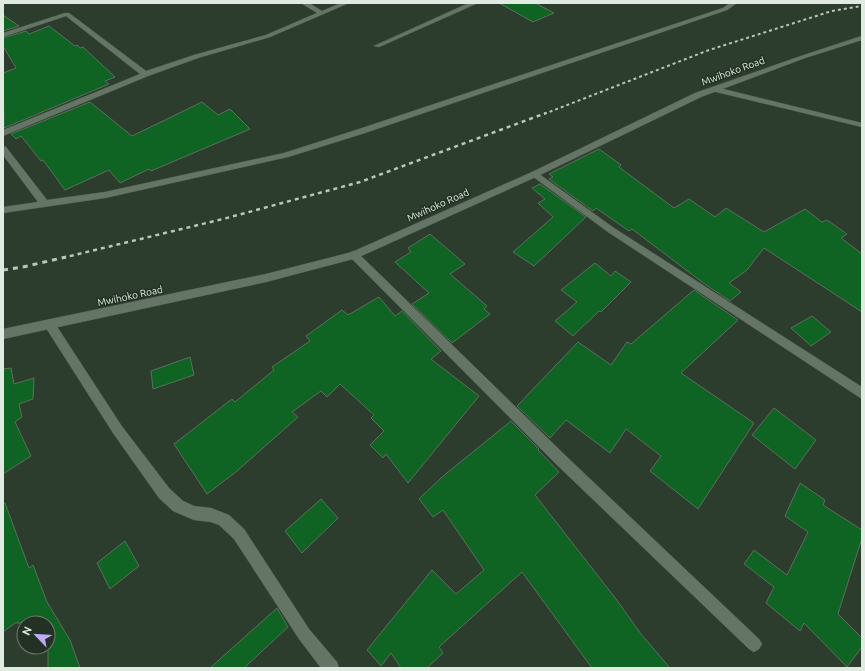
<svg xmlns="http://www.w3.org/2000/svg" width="865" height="671" font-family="Ubuntu,sans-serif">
  <rect width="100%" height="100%" fill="#2c3c2d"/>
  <path fill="#106423" stroke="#5d6e5e" d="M499,3h36l19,10 -21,9z
    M3,15l16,11 -16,5z
    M49,26l26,20 2,-1 3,3 3,-1 32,30 -10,4 4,3 -105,44 -1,-55 13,-5 -13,-22v-8l23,-7 3,3z
    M90,102l42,34 70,-34 16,13 12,-6 20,20 -99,42 -2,-2 -29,14 -11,-13 -44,20 -22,-30 -2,1 -20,-25 -5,3 -5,-5z
    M599,149l22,16 -2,2 55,41 15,-9 26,18 11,-9 38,24 41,-23 17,13 5,-2 20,14 -6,4 21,16v58l-98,-64 -17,22 -18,13 12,9 -11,9 -28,-19 -70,-53 -3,2 -33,-23 -3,3 -44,-32 4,-2 -4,-3z
    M540,184l46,33 -52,49 -21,-14 40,-35 -15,-14 7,-4 -13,-11z
    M430,234l35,30 -15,10 37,32 -3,3 6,5 -38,29 -40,-39 17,-11 -34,-31 16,-10 -3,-4z
    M595,263l16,13 4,-5 16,11 -30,30 -2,-1 -26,25 -18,-15 22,-19 -16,-12z
    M694,290l44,30 -57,53 73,50 -56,86 -48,-38 11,-15 -35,-27 -16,24 -44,-33 -16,18 -33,-32 61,-64 33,23 16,-23 4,2z
    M379,297l16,19 7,-5 39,40 -10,8 48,37 -71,87 -22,-29 -3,4 -13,-13 14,-14 -13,-13 3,-3 -34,-31 -13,13 -6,-6 -29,21 6,5 -61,54 -30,23 -33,-50 58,-45 3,3 39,-32 -2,-3 38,-26 -4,-5 36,-26 6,5z
    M812,316l19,16 -20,14 -20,-18z
    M190,357l4,18 -41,14 -2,-18z
    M11,368l3,16 20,-6 -1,21 -14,5 3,13 -7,5 16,34 -28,18v-105z
    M774,408l42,32 -21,29 -43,-34z
    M511,421l28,28 -1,1 21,22 -24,23 81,104 25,35 29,34h-78l-70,-96 -83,75 4,6 -16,15h-26l-10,-15 -10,13 -14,-16 65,-80 24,24 28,-24 -41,-60 -10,7 -14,-18 23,-22z
    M800,483l25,17 -2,5 39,25v8l-24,76 24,24v9l-15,20 -43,-44 -4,8 -34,-28 8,-16 -30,-23 10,-14 33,25 21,-43 -23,-16z
    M321,499l17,19 -36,35 -17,-22z
    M5,503l24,65 4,-3 14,37 23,38 10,28h-32v-45h-33l-12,9v-128z
    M125,541l14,25 -29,23 -13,-26z
    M277,608l11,19 -44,41h-34z"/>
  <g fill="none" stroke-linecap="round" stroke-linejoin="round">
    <g stroke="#49574a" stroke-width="1">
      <path id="minor" d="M301,3h8l13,8 19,-8h8l-79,34 -72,21 -50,18 -145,60v-6l137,-56 -74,-58 -63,21v-4l62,-20h4l77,58 48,-16 72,-20 51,-22z
        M469,3h9l-99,44 -5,-1z
        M730,3h7l-10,7 -362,123 -77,24 -183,41 -102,15v-6l35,-5 -35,-47v-9l3,1 41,53 58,-8 179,-39 75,-24 364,-121z
        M712,87h3l147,36v4l-150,-36z
        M535,171l79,57 248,159v12l-254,-167 -76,-56 -1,-2z
        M354,251l3,1 210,205 192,182 3,5 -3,5 -5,3 -5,-3 -192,-184 -206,-207 -2,-3 2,-3z
        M50,320l4,2 67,103 48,63 14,13 11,5 17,2 18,7 15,14 65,100 28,33 2,6h-18l-22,-29 -65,-100 -15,-14 -8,-3 -17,-2 -21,-9 -14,-13 -46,-65 -67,-105 -1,-3 1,-3z"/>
    </g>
    <g stroke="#49574a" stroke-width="1">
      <path id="tertiary" d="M862,36v4l-57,18 -104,39 -163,79 -181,82 -91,24 -263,57v-10l263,-55 86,-22 180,-80 163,-79 106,-37z"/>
    </g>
    <use href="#minor" fill="#647565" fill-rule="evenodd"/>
    <use href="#tertiary" fill="#647565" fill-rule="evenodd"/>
    <path stroke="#bbc6bb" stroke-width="2" stroke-dasharray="3 3" stroke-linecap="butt" d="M544,114l165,-64 123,-39 30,-5"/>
    <path stroke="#bbc6bb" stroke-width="2.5" stroke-dasharray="4 4" stroke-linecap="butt" d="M62,258l161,-39 137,-37 186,-69"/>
    <path stroke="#bbc6bb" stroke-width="3" stroke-dasharray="5 5" stroke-linecap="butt" d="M3,270l20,-3 43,-10"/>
  </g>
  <g text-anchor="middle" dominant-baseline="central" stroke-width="3" stroke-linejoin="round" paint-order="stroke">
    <g font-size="10" fill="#e0eae0" stroke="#223123">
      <text transform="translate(733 71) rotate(-20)">Mwihoko Road</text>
      <text transform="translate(438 205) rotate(-24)">Mwihoko Road</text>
      <text transform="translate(130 296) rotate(-12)">Mwihoko Road</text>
    </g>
  </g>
  <rect width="865" height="671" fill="none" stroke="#e0eae0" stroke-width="8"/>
  <g transform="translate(36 635) rotate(295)"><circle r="19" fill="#223123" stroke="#6e7b6f"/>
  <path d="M0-3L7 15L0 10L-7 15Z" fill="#bea9f5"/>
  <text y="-6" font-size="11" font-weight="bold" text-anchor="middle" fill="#e0eae0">N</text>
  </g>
</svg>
